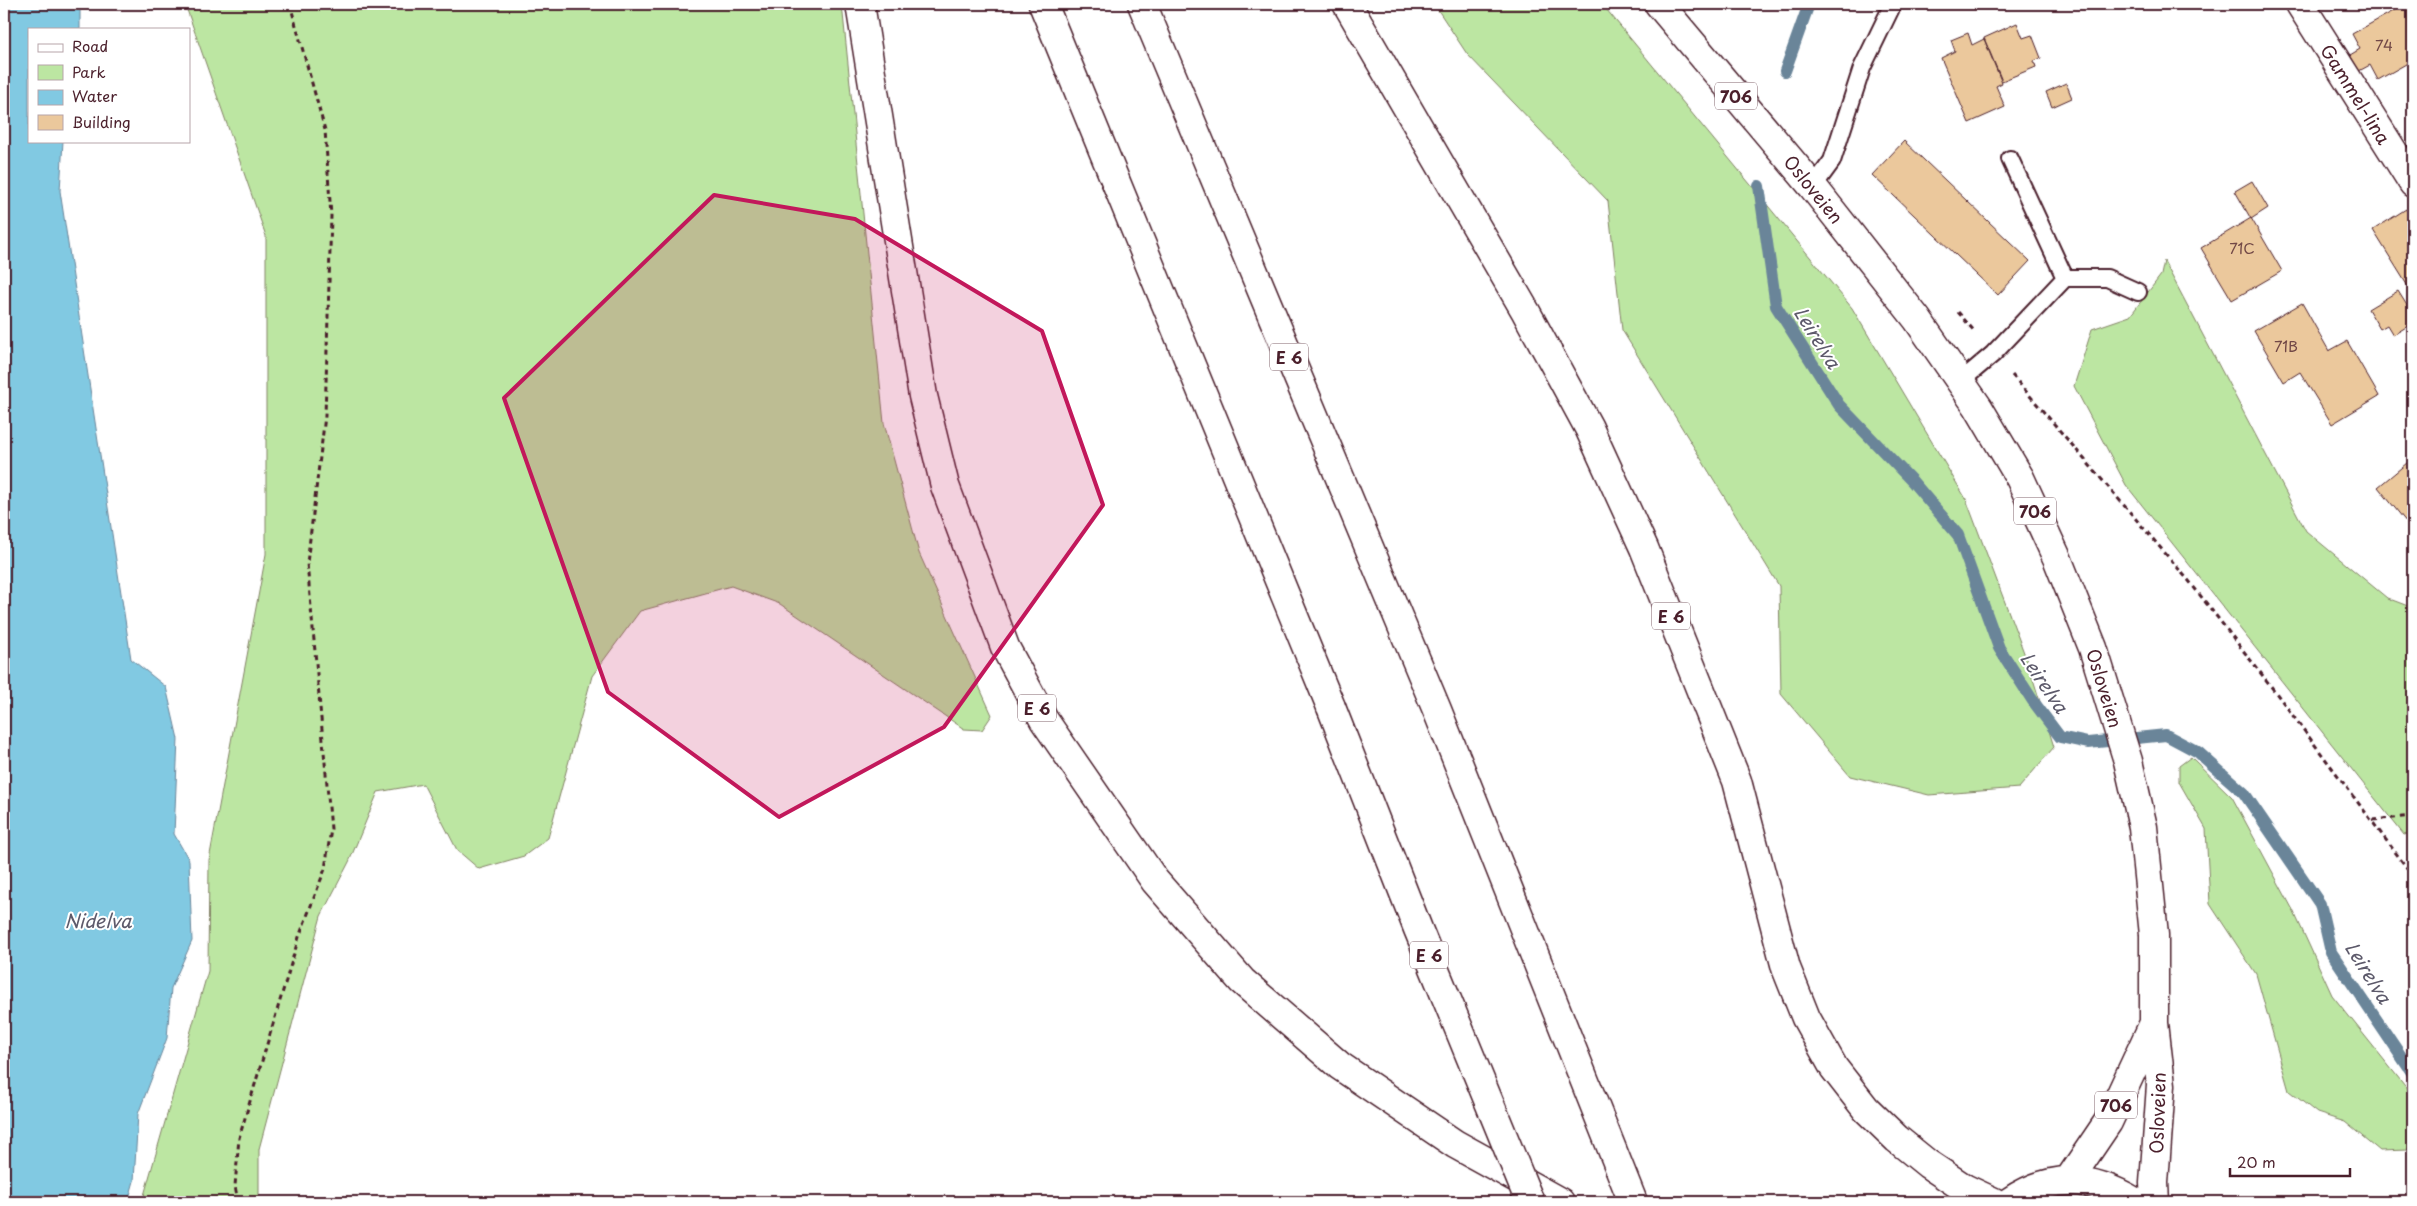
<svg xmlns="http://www.w3.org/2000/svg" width="2417" height="1206" font-family="'Playpen Sans',sans-serif">
  <rect width="100%" height="100%" fill="#fff"/>
  <filter id="ink" filterUnits="userSpaceOnUse"><feTurbulence type="fractalNoise" baseFrequency=".02" numOctaves="2"/><feDisplacementMap in="SourceGraphic" scale="10" xChannelSelector="R" yChannelSelector="G"/><feConvolveMatrix kernelMatrix="1 2 1 2 8 2 1 2 1" color-interpolation-filters="sRGB"/></filter>
  <g filter="url(#ink)">
    <path fill="#bce6a2" stroke="#838266" d="M185,4h657l42,419 35,130 73,162 -10,15 -18,-1 -184,-125 -49,-18 -91,25 -48,65 -44,162 -24,18 -45,13 -22,-19 -34,-66 -45,8 -29,70 -28,54 -62,233v53h-115l-1,-3 65,-228 1,-111 57,-306v-318z
      M1434,4h168l250,304 114,191 63,167 25,81 -35,41 -90,7 -79,-19 -69,-82 -2,-108 -157,-256 -14,-129 -141,-147z
      M2164,261l142,270 81,67 21,8 5,-3v230l-9,2 -278,-350 -52,-99 18,-57 38,-13 31,-41z
      M2191,757l41,40 61,113 39,85 81,101v46l-6,8 -27,1 -35,-29 -28,-9 -28,-22 -33,-117 -46,-70 -4,-75 -27,-47v-16z"/>
    <path fill="#81c9e2" stroke="#6b8599" d="M4,4h76v25h-51v112h34l-3,50 71,468 35,28 12,52 -4,95 15,26 3,81 -21,47 -4,50 -29,76 -4,67 -6,21h-124z"/>
    <g fill="none" stroke-linecap="round" stroke-linejoin="round">
      <path stroke="#6b8599" stroke-width="12" d="M1785,71l24,-67
        M1759,186l17,120 63,99 73,76 46,54 41,113 34,53 27,36 28,6 78,-8 32,17 46,41 76,111 11,48 82,122"/>
    </g>
    <path fill="#ebc89c" stroke="#4a1f2b" d="M2406,4l7,14v42l-35,20 -8,-15 -11,6 -9,-16 10,-6 -8,-15z
      M2017,23l6,15 9,-3 9,23 -7,3 2,6 -34,14 -18,-43z
      M1968,33l4,12 12,-6 18,44 -6,3 9,21 -36,16 -28,-65 14,-7 -4,-11z
      M2066,83l6,15 -20,9 -6,-15z
      M1904,141l126,120 -32,34 -126,-120z
      M2252,181l16,27 -17,11 -16,-28z
      M2406,209l7,12v64l-4,3 -36,-58z
      M2251,218l31,53 -50,29 -31,-52z
      M2398,291l15,24v8l-20,12 -6,-10 -7,4 -12,-20z
      M2302,303l27,48 18,-10 32,55 -47,28 -32,-52 -16,10 -30,-51z
      M2413,458v60l-6,5 -29,-36z"/>
    <g fill="none" stroke-linecap="round" stroke-linejoin="round">
      <g stroke="#4a1f2b" stroke-width="20">
        <path id="service" d="M1813,187l19,-26 30,-93 31,-64
          M2065,278h42l31,14
          M1961,381l32,-27 72,-76 -55,-119"/>
      </g>
      <g stroke="#4a1f2b" stroke-width="31">
        <path id="minor" d="M2300,4l113,179"/>
      </g>
      <g stroke="#4a1f2b" stroke-width="31">
        <path id="trunk" d="M860,4l63,392 22,90 60,161 39,73 111,161 87,100 98,85 115,78 105,58
          M1043,4l288,703
          M1142,4l295,706 196,492
          M1347,4l179,308 63,116 55,120 93,233 49,187 20,50 28,50 32,41 31,30 31,25 36,24 30,14
          M1659,4l154,183 104,132 61,88 42,71 37,80 36,90 35,113 15,66 11,108v88l7,62 -7,98 1,19
          M2068,1181l40,-59 46,-99
          M2009,1202c44,-30 83,-26 126,0"/>
      </g>
      <path stroke="#4a1f2b" stroke-width="3" stroke-dasharray="5 4" stroke-linecap="butt" d="M1958,312l17,20
        M2012,375l177,206 81,104 143,191
        M2373,820l40,-4
        M238,1202l-3,-16 4,-48 60,-201 26,-68 6,-40 -24,-266 18,-147 6,-200 -6,-86 -35,-126"/>
      <use href="#service" stroke="#fff" stroke-width="16"/>
      <use href="#minor" stroke="#fff" stroke-width="28"/>
      <use href="#trunk" stroke="#fff" stroke-width="28"/>
      <g stroke="#4a1f2b" stroke-width="31" stroke-linecap="butt">
        <path id="trunk-bridge" d="M1331,707l87,222 112,273"/>
      </g>
      <use href="#trunk-bridge" stroke="#fff" stroke-width="28"/>
    </g>
  </g>
  <path fill="#c2185b" fill-opacity="0.2" stroke="#c2185b" stroke-width="4" stroke-linejoin="round" d="M714,195l141,24 187,112 61,174 -159,222 -165,90 -171,-125 -104,-294z"/>
  <g text-anchor="middle" dominant-baseline="central" stroke-width="4" stroke-linejoin="round" paint-order="stroke">
    <g font-size="15" fill="#724947">
      <text x="2384" y="44">74</text>
      <text x="2242" y="247">71C</text>
      <text x="2286" y="345">71B</text>
    </g>
    <g fill="#fff" stroke="#80626b" stroke-width="1">
      <rect x="1715" y="82.5" width="42" height="27" rx="4"/>
      <rect x="1270" y="343.5" width="38" height="27" rx="4"/>
      <rect x="2014" y="497.5" width="42" height="27" rx="4"/>
      <rect x="1652" y="602.5" width="38" height="27" rx="4"/>
      <rect x="1018" y="694.5" width="38" height="27" rx="4"/>
      <rect x="1410" y="941.5" width="38" height="27" rx="4"/>
      <rect x="2095" y="1091.5" width="42" height="27" rx="4"/>
    </g>
    <g font-size="16" font-weight="bold" fill="#4a1f2b">
      <text x="1736" y="96">706</text>
      <text x="1289" y="357">E 6</text>
      <text x="2035" y="511">706</text>
      <text x="1671" y="616">E 6</text>
      <text x="1037" y="708">E 6</text>
      <text x="1429" y="955">E 6</text>
      <text x="2116" y="1105">706</text>
    </g>
    <g font-size="18" fill="#4a1f2b" stroke="#fff">
      <text transform="translate(2356 94) rotate(58)">Gammel-lina</text>
      <text transform="translate(1814 189) rotate(51)">Osloveien</text>
      <text transform="translate(2105 688) rotate(73)">Osloveien</text>
      <text transform="translate(2157 1113) rotate(-88)">Osloveien</text>
    </g>
    <g font-size="19" font-style="italic" fill="#5d5a6b" stroke="#fff">
      <text transform="translate(1818 337) rotate(58)">Leirelva</text>
      <text transform="translate(2045 682) rotate(56)">Leirelva</text>
      <text x="98" y="920">Nidelva</text>
      <text transform="translate(2369 972) rotate(58)">Leirelva</text>
    </g>
  </g>
  <rect width="2417" height="1206" fill="none" stroke="#fff" stroke-width="20"/>
  <rect x="10" y="10" width="2397" height="1186" fill="none" stroke="#4a1f2b" stroke-width="2" filter="url(#ink)"/>
  <rect x="28" y="28" width="162" height="115" fill="#ffffff" stroke="#b7a5aa"/>
  <rect x="38" y="44" width="25" height="8" fill="#ffffff" stroke="#b7a5aa"/>
  <text x="72" y="52" font-size="15" fill="#4a1f2b">Road</text>
  <rect x="38" y="65" width="25" height="15" fill="#bce6a2" stroke="#b7a5aa"/>
  <text x="72" y="78" font-size="15" fill="#4a1f2b">Park</text>
  <rect x="38" y="90" width="25" height="15" fill="#81c9e2" stroke="#b7a5aa"/>
  <text x="72" y="102" font-size="15" fill="#4a1f2b">Water</text>
  <rect x="38" y="115" width="25" height="15" fill="#ebc89c" stroke="#b7a5aa"/>
  <text x="72" y="128" font-size="15" fill="#4a1f2b">Building</text>
  <path d="M2230 1168v8h120v-8" fill="none" stroke="#4a1f2b" stroke-width="2.5"/>
  <text x="2237" y="1168" font-size="15" fill="#4a1f2b" stroke="#ffffff" stroke-width="4" paint-order="stroke">20 m</text>
</svg>
